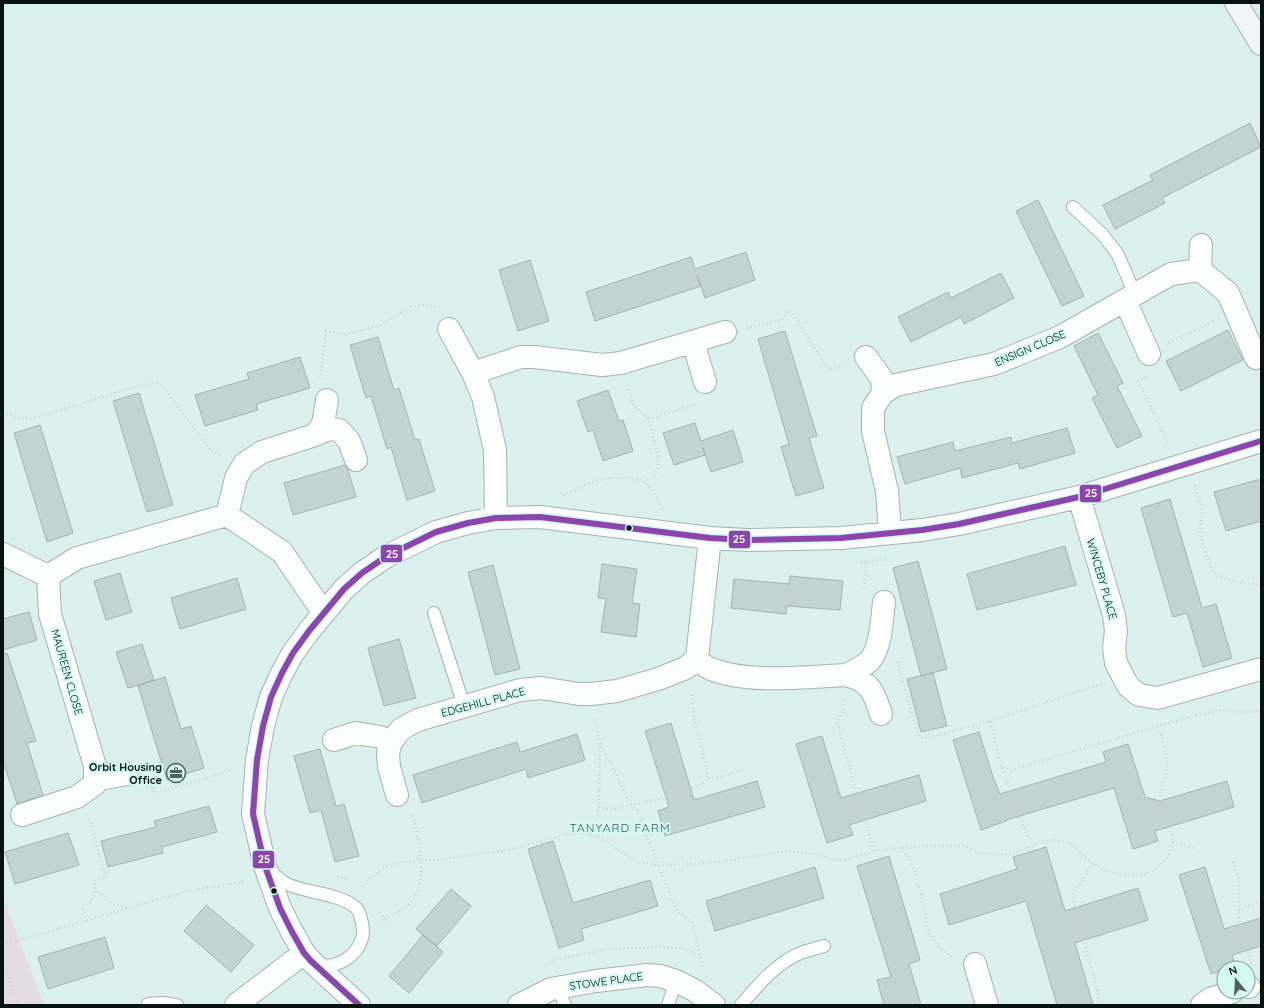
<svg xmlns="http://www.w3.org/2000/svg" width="1264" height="1008" font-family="Quicksand,sans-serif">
  <rect width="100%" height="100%" fill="#dbf0ed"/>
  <path fill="#e4dbe4" d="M3,897l41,108h-41z"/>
  <path fill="#c2d4d1" stroke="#a2b2b0" d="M1250,123l11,24 -99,51 3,5 -50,26 -12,-24 50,-25 -3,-5z
    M1038,200l46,96 -22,10 -46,-95z
    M746,252l9,28 -50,18 -8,-23 4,11 -106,35 -9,-29 105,-35 4,12z
    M530,260l19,61 -31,10 -19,-61z
    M1001,273l13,25 -50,26 -3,-7 -50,25 -13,-25 50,-25 3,6z
    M1228,330l15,30 -62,31 -15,-30z
    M785,331l32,105 -8,2 15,50 -28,8 -15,-49 8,-3 -31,-105z
    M1098,333l25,50 -6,3 25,50 -25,12 -25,-50 6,-3 -24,-49z
    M378,337l16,53 5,-2 16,52 4,-1 16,52 -28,9 -16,-53 -4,2 -16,-53 -5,2 -16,-53z
    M300,357l10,31 -54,16 2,6 -53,16 -10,-31 54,-16 -2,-6z
    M608,390l11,31 4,-1 10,31 -30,10 -10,-31 -5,2 -11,-31z
    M139,393l34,112 -26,7 -34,-111z
    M695,423l6,18 32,-11 10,32 -32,10 -8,-24 2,7 -31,10 -11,-32z
    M40,425l33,108 -26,9 -33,-109z
    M1067,428l8,25 -55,16 -2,-6 -56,15 -2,-10 -55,16 -8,-27 56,-15 2,9 56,-14 1,6z
    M345,465l3,5 8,27 -63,18 -9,-32z
    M1261,479v42l-35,10 -12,-39z
    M1170,499l32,109 14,-4 16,54 -29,9 -16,-54 -14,4 -32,-109z
    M1065,546l11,39 -99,25 -10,-36z
    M918,561l29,108 -26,7 -28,-108z
    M602,564l35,5 -5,34 8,1 -4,33 -35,-5 5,-33 -8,-1z
    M493,565l27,104 -25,6 -27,-103z
    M120,573l12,39 -26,8 -12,-39z
    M790,576l53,5 -3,29 -53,-4 -1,8 -55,-6 3,-29 55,5z
    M237,578l9,31 -66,20 -9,-31z
    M29,612l8,28 -34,10v-31z
    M399,639l17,59 -32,8 -16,-58z
    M142,644l12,36 -26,8 -12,-36z
    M7,653l29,88 -9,2 16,52 -26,9 -14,-43v-107z
    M933,673l14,53 -26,6 -14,-53z
    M165,677l16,52 10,-3 13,42 -37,12 -29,-94z
    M671,723l23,77 63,-19 8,26 -100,29 -7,-25 11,-4 -24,-76z
    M979,732l14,45 7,17 106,-32 -3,-10 25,-8 17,53 15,4 67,-20 7,26 -79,24 3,10 -25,8 -19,-61 -108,32v1l-25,9 -28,-90z
    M577,734l8,26 -57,18 -2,-9 -104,34 -9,-28 104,-33 3,10z
    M822,736l19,62 78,-23 7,26 -77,24 4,10 -26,8 -31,-99z
    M320,749l16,57 8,-2 15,52 -24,6 -14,-52 -11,3 -16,-57z
    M209,806l8,26 -55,15 1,6 -55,14 -7,-26 55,-14 -2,-6z
    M68,833l11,32 -64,19 -10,-32z
    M553,841l20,62 77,-23 8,26 -77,23 3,11 -25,8 -31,-99z
    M1046,847l19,64 73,-23 10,32 -73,23 18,62h-36l-31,-104 -77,24 -9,-31 77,-25 -4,-12z
    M889,856l31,104 -11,4 12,41h-37l-7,-25 14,-3 -34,-111z
    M815,867l9,31 -109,33 -9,-30z
    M1205,867l19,62 37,-11v28l-29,9 4,11 -12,2v2l-13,4 -32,-99z
    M451,889l20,17 -34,40 -14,-11 20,17 -34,41 -20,-17 34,-41 -7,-6z
    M206,905l48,40 -23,27 -47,-41z
    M105,937l9,31 -66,21 -10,-32z"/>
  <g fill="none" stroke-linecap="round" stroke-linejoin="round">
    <g stroke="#a3b3b0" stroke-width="14">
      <path id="lane" d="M1073,207l29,27 15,19 18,41
        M434,613l30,93
        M270,871c6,5 11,10 17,13 19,9 57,10 70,25 3,3 4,9 5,14 1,5 2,10 0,15 -5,19 -28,33 -46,25
        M558,988l7,17
        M148,1004l15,-1 14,2
        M668,1005l8,-24
        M741,1005c17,-20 36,-43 62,-53 7,-2 14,-4 21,-6"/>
    </g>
    <g stroke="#a3b3b0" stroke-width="24">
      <path id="street" d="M1200,270l28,23 28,65
        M1125,300l24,54
        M449,329l24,44
        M693,342l12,40
        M866,357l16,22 1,14 -10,15v23l14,60 3,42
        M883,393l13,-8 98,-21 66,-27 111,-63 29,-4 1,-25
        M315,435l14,-6 10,1 10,11 7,19
        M1079,497l35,118 2,16 -2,17 2,15 12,23 11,9 19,3 103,-29
        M227,515l9,-37 8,-14 18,-12 53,-17 8,-11 4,-24
        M496,518l-1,-68 -12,-53 -10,-24 48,-16h13l68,8 19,-2 104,-31
        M3,554l45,22 29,-18 150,-43 55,37 41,60
        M48,576l2,38 45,152 10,12 22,-4
        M697,658l13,-120
        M846,675c8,-4 18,-8 24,-15 11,-11 12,-42 14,-58
        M334,740l22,-7 24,4 11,5
        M397,795l-8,-28 -1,-14 3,-11 10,-13 17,-9 102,-30 21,-2 38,6h12l26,-3 41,-12 28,-11 11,-10c4,5 8,9 14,11 38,15 94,8 135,6 24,6 28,17 35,39
        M22,815l55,-18 18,-13v-18
        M975,964l12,41
        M1248,987h1
        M236,1005l68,-52
        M359,1005l-48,-44 -7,-8 -13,-23 -11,-22 -15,-42 -12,-52 4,-54 6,-34 8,-29 11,-24 11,-20 16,-22 35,-42 18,-16 25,-17 49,-24 32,-9 28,-5 44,-1 170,21 38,2 93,-2 81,-8 37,-6 120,-27 182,-56
        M519,1005l32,-16 45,-8 51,-6 13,1 16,5 18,9 20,15
        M1202,1005l8,-6 22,-7"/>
    </g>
    <g stroke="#a3b3b0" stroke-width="24">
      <path id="secondary" d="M1236,3l25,41"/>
    </g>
    <path stroke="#cbd1d0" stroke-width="2.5" stroke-dasharray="1 3" stroke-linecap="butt" d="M747,328l34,-8 6,-8h5l35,56h7l11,-2
      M1169,343l46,-22
      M1146,377l-8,4 31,64
      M320,379l6,-48 19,4 35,-10 32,-19 11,-1 16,3
      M627,385l7,21 15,13 9,40v10l-6,9 -8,4
      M3,413l16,5 12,1 110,-34 17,-2 9,9 44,59 10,4
      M649,419l47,-15
      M1195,485l7,24 -2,23 11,37 7,7 23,7 20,2
      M563,495c22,-10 36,-19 60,-17 7,0 16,1 22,5 8,5 13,17 17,26
      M861,562h6l19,-3
      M864,588l3,-26
      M897,662l20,69 3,6 8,1 62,-17 12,46 9,3 184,-55 2,-3
      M844,700v7l-7,16 37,128
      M1196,715l25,-5 23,2 17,-1
      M990,721l111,-37
      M600,743l32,63 5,4 38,98 17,15 9,34
      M1002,768l25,68 7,9
      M709,778l14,-2 20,-6
      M146,788l6,-2 2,7 63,-18 15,-5
      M599,807l14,2 46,-10 43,-15 7,-6 -15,-60 -2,-26
      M590,834l5,-8 4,-19 1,-64 -6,-26
      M1173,842l20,6
      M900,848l10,10 12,38 6,34 11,18 14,10
      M1233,862l6,18v40l12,44
      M1092,863l-10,19 -7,7 -3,7 29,109
      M338,876l10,4
      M362,887l7,-8 12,-9 12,-6 16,-3 25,-1 76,-10 57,-16 12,-1 20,4 38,25 22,3 53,-2 75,-12 28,3 18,5 12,1 29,-9 25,-3 30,-2h35l20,8 15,1 15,-2 27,-11 16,-2 13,3 22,20 15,8 15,4h21l12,-5 13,-13 5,-15 -1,-9 -12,-37c0,-8 4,-13 6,-21 4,-17 -3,-33 -8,-49
      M95,889l18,15 15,4
      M380,912l4,6v10
      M1239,912l5,-5 17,-5
      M384,918c7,-3 15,-6 22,-11 25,-19 13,-69 6,-94
      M87,921l-5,-15 8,-3 5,-14 -1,-8 12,-4 -17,-59
      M3,945l180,-53 59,-10 3,-2
      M546,965l9,-5 47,-10 26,-2 35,-1 23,2 15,8 3,11
      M3,967l16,38"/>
    <use href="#lane" stroke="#fafdfc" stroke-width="12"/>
    <use href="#street" stroke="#fafdfc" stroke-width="22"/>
    <use href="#secondary" stroke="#eff5f4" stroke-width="22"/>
    <g stroke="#d2f9f3" stroke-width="9">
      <path id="bus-1" d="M359,1005l-48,-44 -7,-8 -13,-23 -11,-22 -15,-42 -12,-52 4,-54 6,-34 8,-29 11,-24 11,-20 16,-22 35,-42 18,-16 25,-17 49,-24 32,-9 28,-5 44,-1 170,21 38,2 93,-2 81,-8 37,-6 120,-27 182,-56"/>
    </g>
    <use href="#bus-1" stroke="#8e44ad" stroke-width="6"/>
  </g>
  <defs>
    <g id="office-ring" transform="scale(1)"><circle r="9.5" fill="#d2f9f3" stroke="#51605e" stroke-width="1.5"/><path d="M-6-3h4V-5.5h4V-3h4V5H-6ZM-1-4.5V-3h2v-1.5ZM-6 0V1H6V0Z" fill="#51605e"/></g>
  </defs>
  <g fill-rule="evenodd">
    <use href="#office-ring" x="176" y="773"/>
  </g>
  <g fill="#061311" stroke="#d2f9f3" stroke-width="1.5">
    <circle cx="629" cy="528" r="3.5"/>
    <circle cx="274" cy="891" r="3.5"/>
  </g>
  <g text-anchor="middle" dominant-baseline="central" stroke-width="4" stroke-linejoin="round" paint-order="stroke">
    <g font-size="11" fill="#061311" stroke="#d2f9f3">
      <text transform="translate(1030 348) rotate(-23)">ENSIGN CLOSE</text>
      <text transform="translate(1102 579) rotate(74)">WINCEBY PLACE</text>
      <text transform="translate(67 672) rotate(74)">MAUREEN CLOSE</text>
      <text transform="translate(483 702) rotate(-15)">EDGEHILL PLACE</text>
      <text transform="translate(606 981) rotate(-8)">STOWE PLACE</text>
    </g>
    <g font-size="11" font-weight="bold" fill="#061311" stroke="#d2f9f3" text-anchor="end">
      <text x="162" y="767">Orbit Housing<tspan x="162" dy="13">Office</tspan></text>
    </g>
    <g font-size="12" letter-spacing="1" fill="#3c5e5a" stroke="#d2f9f3">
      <text x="620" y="827">TANYARD FARM</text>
    </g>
  </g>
  <g stroke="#d2f9f3" stroke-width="1.5">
    <rect x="1079" y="484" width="23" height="19" rx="4" fill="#8e44ad"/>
    <rect x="728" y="530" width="23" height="19" rx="4" fill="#8e44ad"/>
    <rect x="380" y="544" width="23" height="19" rx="4" fill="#8e44ad"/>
    <rect x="252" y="850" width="23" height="19" rx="4" fill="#8e44ad"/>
  </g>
  <g font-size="11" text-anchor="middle" font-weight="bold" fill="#fff">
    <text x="1091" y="497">25</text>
    <text x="739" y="543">25</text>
    <text x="392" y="558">25</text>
    <text x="264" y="863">25</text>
  </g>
  <rect width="1264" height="1008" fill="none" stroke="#061311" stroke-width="8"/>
  <g transform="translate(1236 980) rotate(342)"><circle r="19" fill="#d2f9f3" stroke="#809d99"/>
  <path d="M0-3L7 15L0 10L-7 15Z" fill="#51605e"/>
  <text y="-6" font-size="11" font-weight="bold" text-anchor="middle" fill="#061311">N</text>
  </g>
</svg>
